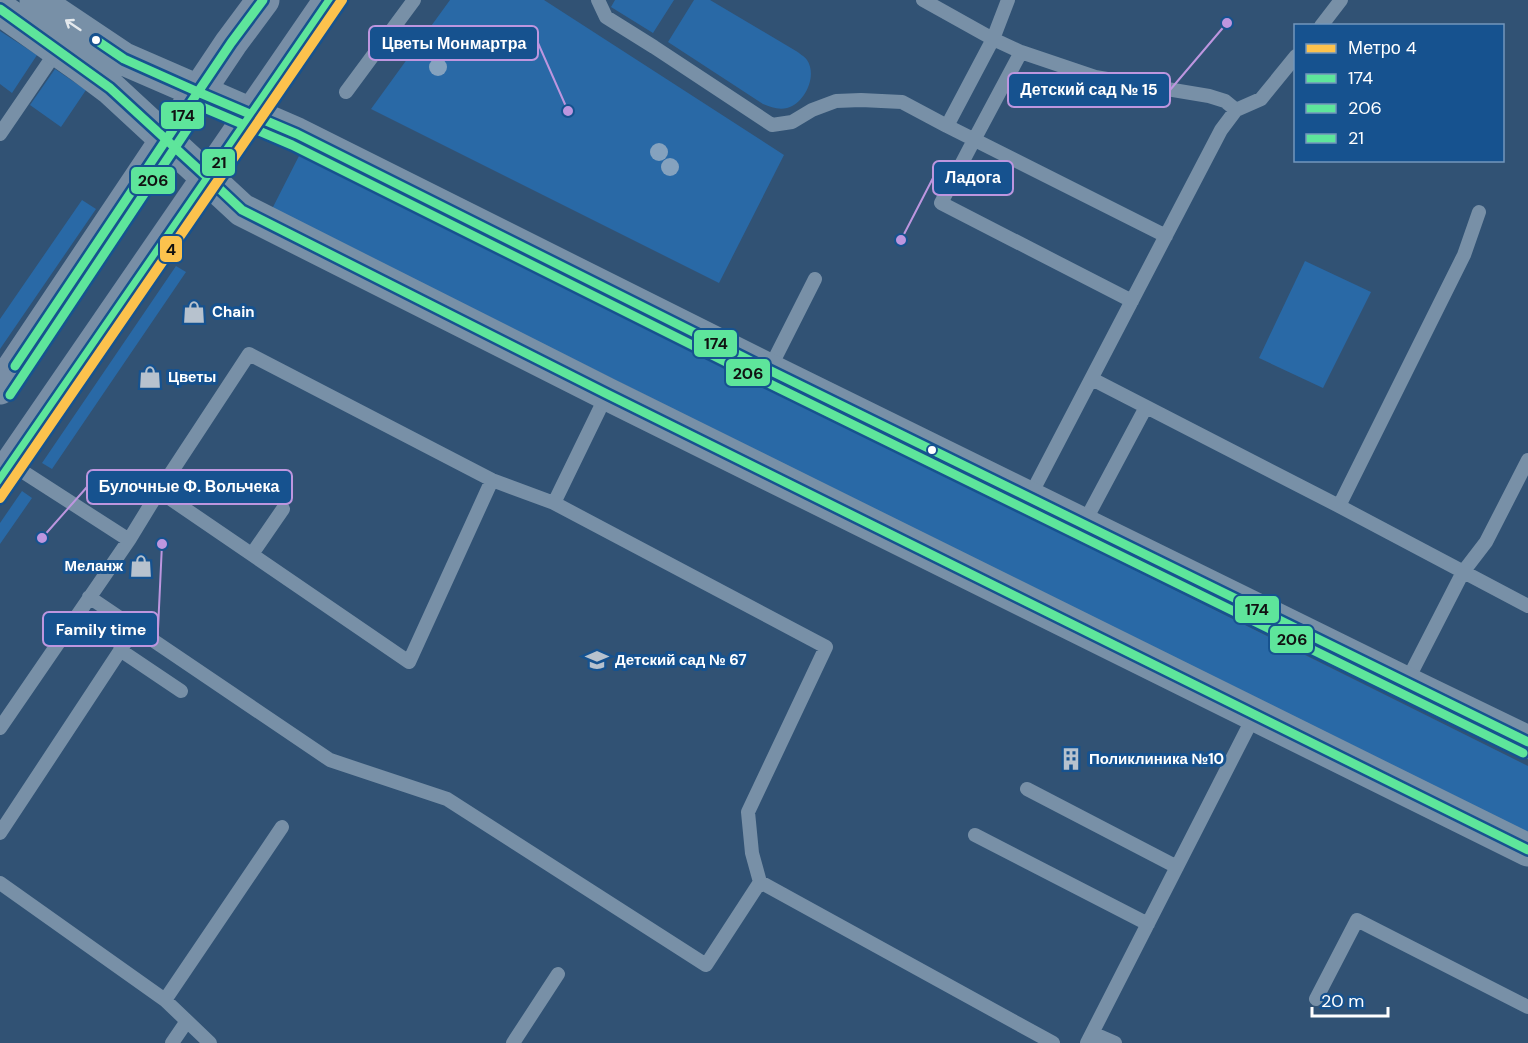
<svg xmlns="http://www.w3.org/2000/svg" width="1528" height="1043" font-family="'DM Sans',sans-serif">
  <rect width="100%" height="100%" fill="#315274"/>
  <path fill="#2969a6" d="M450,0h94l240,155 -65,128 -348,-174z
    M615,0h59l-21,33 -42,-26z
    M694,0h16l86,51c3,2 9,6 11,9 11,16 -3,44 -20,48 -9,2 -16,-1 -24,-4l-95,-62z
    M0,31l37,24 -25,38 -12,-9z
    M55,69l31,21 -25,37 -31,-22z
    M300,154l1228,612v69l-1256,-626z
    M82,200l14,9 -96,140v-30z
    M1305,261l66,31 -48,96 -64,-30z
    M176,266l10,6 -134,197 -10,-6z
    M22,491l10,7 -32,46v-21z"/>
  <g fill="none" stroke-linecap="round" stroke-linejoin="round">
    <path stroke="#7890a7" stroke-width="14" d="M598,0l8,17 48,30 118,78 20,-3 20,-12 24,-9 25,-1 41,2 45,24 219,110
      M923,0l70,39 15,-39
      M1321,26l20,-26
      M1021,52l-47,88 -33,63 191,98
      M346,92l68,-92
      M947,126l46,-87 28,13 74,25 114,19 16,5 11,9
      M0,134l58,-85
      M769,370l46,-91
      M1092,379l247,127 189,100
      M11,464l118,76 30,-49 90,-137 243,126 62,23 272,144 -78,165 4,41 8,29
      M159,491l250,171 83,-182
      M1029,498l192,-368 15,-20 25,-11 35,-43
      M554,503l53,-109
      M1339,506l125,-251 15,-43
      M1083,525l63,-118
      M252,554l31,-45
      M89,597l241,163 117,39 259,166 54,-83 293,161
      M120,650l61,41
      M1406,683l57,-111 23,-30 42,-82
      M0,728l129,-188
      M1027,789l150,78
      M0,833l135,-205
      M975,835l173,89
      M0,883l165,117 45,43
      M1316,999l41,-79 171,87
      M165,1000l117,-173
      M1092,1033l23,10
      M172,1043l15,-22
      M513,1043l45,-69
      M1087,1043l168,-329"/>
    <path stroke="#7890a7" stroke-width="33" d="M36,0l88,59 173,75 472,236 637,313 122,59
      M0,9l82,58 28,21 132,122 365,184 921,456"/>
    <path stroke="#788ea6" stroke-width="33" d="M0,388l231,-345 32,-43
      M0,480l330,-480"/>
    <g stroke="#16528f" stroke-width="14">
      <path id="bus-1" d="M15,366l183,-274 99,42 472,236 759,372
        M0,480l208,-302 34,32 365,184 921,456"/>
    </g>
    <g stroke="#16528f" stroke-width="14">
      <path id="bus-2" d="M10,395l192,-288 90,38 472,236 759,372"/>
    </g>
    <g stroke="#16528f" stroke-width="14">
      <path id="bus-3" d="M0,9l110,79 98,90 122,-178
        M96,40l28,19 74,33 33,-49 32,-43"/>
    </g>
    <use href="#bus-1" stroke="#5ee59b" stroke-width="9"/>
    <use href="#bus-2" stroke="#5ee59b" stroke-width="9"/>
    <use href="#bus-3" stroke="#5ee59b" stroke-width="9"/>
    <g stroke="#16528f" stroke-width="15">
      <path id="metro-1" d="M0,498l342,-498"/>
    </g>
    <use href="#metro-1" stroke="#fcc24d" stroke-width="10"/>
  </g>
  <g fill="#85a2be">
    <circle cx="438" cy="67" r="9"/>
    <circle cx="659" cy="152" r="9"/>
    <circle cx="670" cy="167" r="9"/>
  </g>
  <defs><path id="oneway-shaft" d="M-6 0H5M1.5-3L5.5 0L1.5 3" fill="none" stroke-width="1.6" stroke-linecap="round" stroke-linejoin="round" transform="scale(1.5)"/></defs>
  <use stroke="#e4e9ed" href="#oneway-shaft" transform="translate(73 25) rotate(-146)"/>
  <defs>
    <g id="shop-bare" transform="scale(1.8)"><path d="M-5-2.5h2.3a2.7 3.5 0 0 1 5.4 0H5L5.5 6h-11ZM-1.5-2.5h3a1.5 2.3 0 0 0-3 0Z" fill="#b7c2ce" stroke="#16528f" stroke-width="2.5" paint-order="stroke"/></g>
    <g id="school-bare" transform="scale(1.8)"><path d="M0-5L7-2L0 1L-7-2ZM-4 1L0 2.5L4 1V4Q0 6-4 4Z" fill="#b7c2ce" stroke="#16528f" stroke-width="2.5" paint-order="stroke"/></g>
    <g id="building-bare" transform="scale(1.8)"><path d="M-4-6H4V6H1V3H-1V6H-4ZM-2.5-4.3h1.7v1.8h-1.7ZM.8-4.3h1.7v1.8H.8ZM-2.5-1h1.7V.8h-1.7ZM.8-1h1.7V.8H.8Z" fill="#b7c2ce" stroke="#16528f" stroke-width="2.5" paint-order="stroke"/></g>
  </defs>
  <g fill-rule="evenodd">
    <use href="#shop-bare" x="194" y="312"/>
    <use href="#shop-bare" x="150" y="377"/>
    <use href="#shop-bare" x="141" y="566"/>
    <use href="#school-bare" x="597" y="660"/>
    <use href="#building-bare" x="1071" y="759"/>
  </g>
  <g fill="#fff" stroke="#16528f" stroke-width="2">
    <circle cx="96" cy="40" r="5"/>
    <circle cx="932" cy="450" r="5"/>
  </g>
  <g text-anchor="middle" dominant-baseline="central" stroke-width="6" stroke-linejoin="round" paint-order="stroke">
    <g font-size="15" font-weight="bold" fill="#fff" stroke="#16528f" text-anchor="start">
      <text x="212" y="312">Chain</text>
      <text x="168" y="377">Цветы</text>
      <text x="123" y="566" text-anchor="end">Меланж</text>
      <text x="615" y="660">Детский сад № 67</text>
      <text x="1089" y="759">Поликлиника №10</text>
    </g>
  </g>
  <path fill="none" stroke="#bd96df" stroke-width="2" d="M568 111L538 43M1227 23L1170 90M901 240L933 178M42 538L87 487M162 544L158 629"/>
  <g fill="#bd96df" stroke="#16528f" stroke-width="2">
    <circle cx="568" cy="111" r="6"/>
    <circle cx="1227" cy="23" r="6"/>
    <circle cx="901" cy="240" r="6"/>
    <circle cx="42" cy="538" r="6"/>
    <circle cx="162" cy="544" r="6"/>
  </g>
  <g fill="#16528f" stroke="#bd96df" stroke-width="2">
    <rect x="369" y="26" width="169" height="34" rx="6"/>
    <rect x="1008" y="73" width="162" height="34" rx="6"/>
    <rect x="933" y="161" width="80" height="34" rx="6"/>
    <rect x="87" y="470" width="205" height="34" rx="6"/>
    <rect x="43" y="612" width="115" height="34" rx="6"/>
  </g>
  <g font-size="16" text-anchor="middle" font-weight="bold" fill="#fff">
    <text x="454" y="49">Цветы Монмартра</text>
    <text x="1089" y="95">Детский сад № 15</text>
    <text x="973" y="183">Ладога</text>
    <text x="189" y="492">Булочные Ф. Вольчека</text>
    <text x="101" y="635">Family time</text>
  </g>
  <g stroke="#16528f" stroke-width="2">
    <rect x="160" y="101" width="45" height="29" rx="6" fill="#5ee59b"/>
    <rect x="201" y="148" width="35" height="29" rx="6" fill="#5ee59b"/>
    <rect x="130" y="166" width="46" height="29" rx="6" fill="#5ee59b"/>
    <rect x="159" y="235" width="24" height="28" rx="6" fill="#fcc24d"/>
    <rect x="693" y="329" width="45" height="29" rx="6" fill="#5ee59b"/>
    <rect x="725" y="358" width="46" height="29" rx="6" fill="#5ee59b"/>
    <rect x="1234" y="595" width="46" height="29" rx="6" fill="#5ee59b"/>
    <rect x="1269" y="625" width="45" height="29" rx="6" fill="#5ee59b"/>
  </g>
  <g font-size="16" text-anchor="middle" font-weight="bold" fill="#111">
    <text x="183" y="121">174</text>
    <text x="219" y="168">21</text>
    <text x="153" y="186">206</text>
    <text x="171" y="255">4</text>
    <text x="716" y="349">174</text>
    <text x="748" y="379">206</text>
    <text x="1257" y="615">174</text>
    <text x="1292" y="645">206</text>
  </g>
  <rect x="1294" y="24" width="210" height="138" fill="#16528f" stroke="#7397bc" stroke-width="1.5"/>
  <rect x="1306" y="44" width="30" height="9" fill="#fcc24d" stroke="#7397bc" stroke-width="1.5"/>
  <text x="1348" y="54" font-size="18" fill="#ffffff">Метро 4</text>
  <rect x="1306" y="74" width="30" height="9" fill="#5ee59b" stroke="#7397bc" stroke-width="1.5"/>
  <text x="1348" y="84" font-size="18" fill="#ffffff">174</text>
  <rect x="1306" y="104" width="30" height="9" fill="#5ee59b" stroke="#7397bc" stroke-width="1.5"/>
  <text x="1348" y="114" font-size="18" fill="#ffffff">206</text>
  <rect x="1306" y="134" width="30" height="9" fill="#5ee59b" stroke="#7397bc" stroke-width="1.5"/>
  <text x="1348" y="144" font-size="18" fill="#ffffff">21</text>
  <path d="M1312 1007v9h76v-9" fill="none" stroke="#ffffff" stroke-width="3"/>
  <text x="1321" y="1007" font-size="18" fill="#ffffff" stroke="#16528f" stroke-width="4.5" paint-order="stroke">20 m</text>
</svg>
